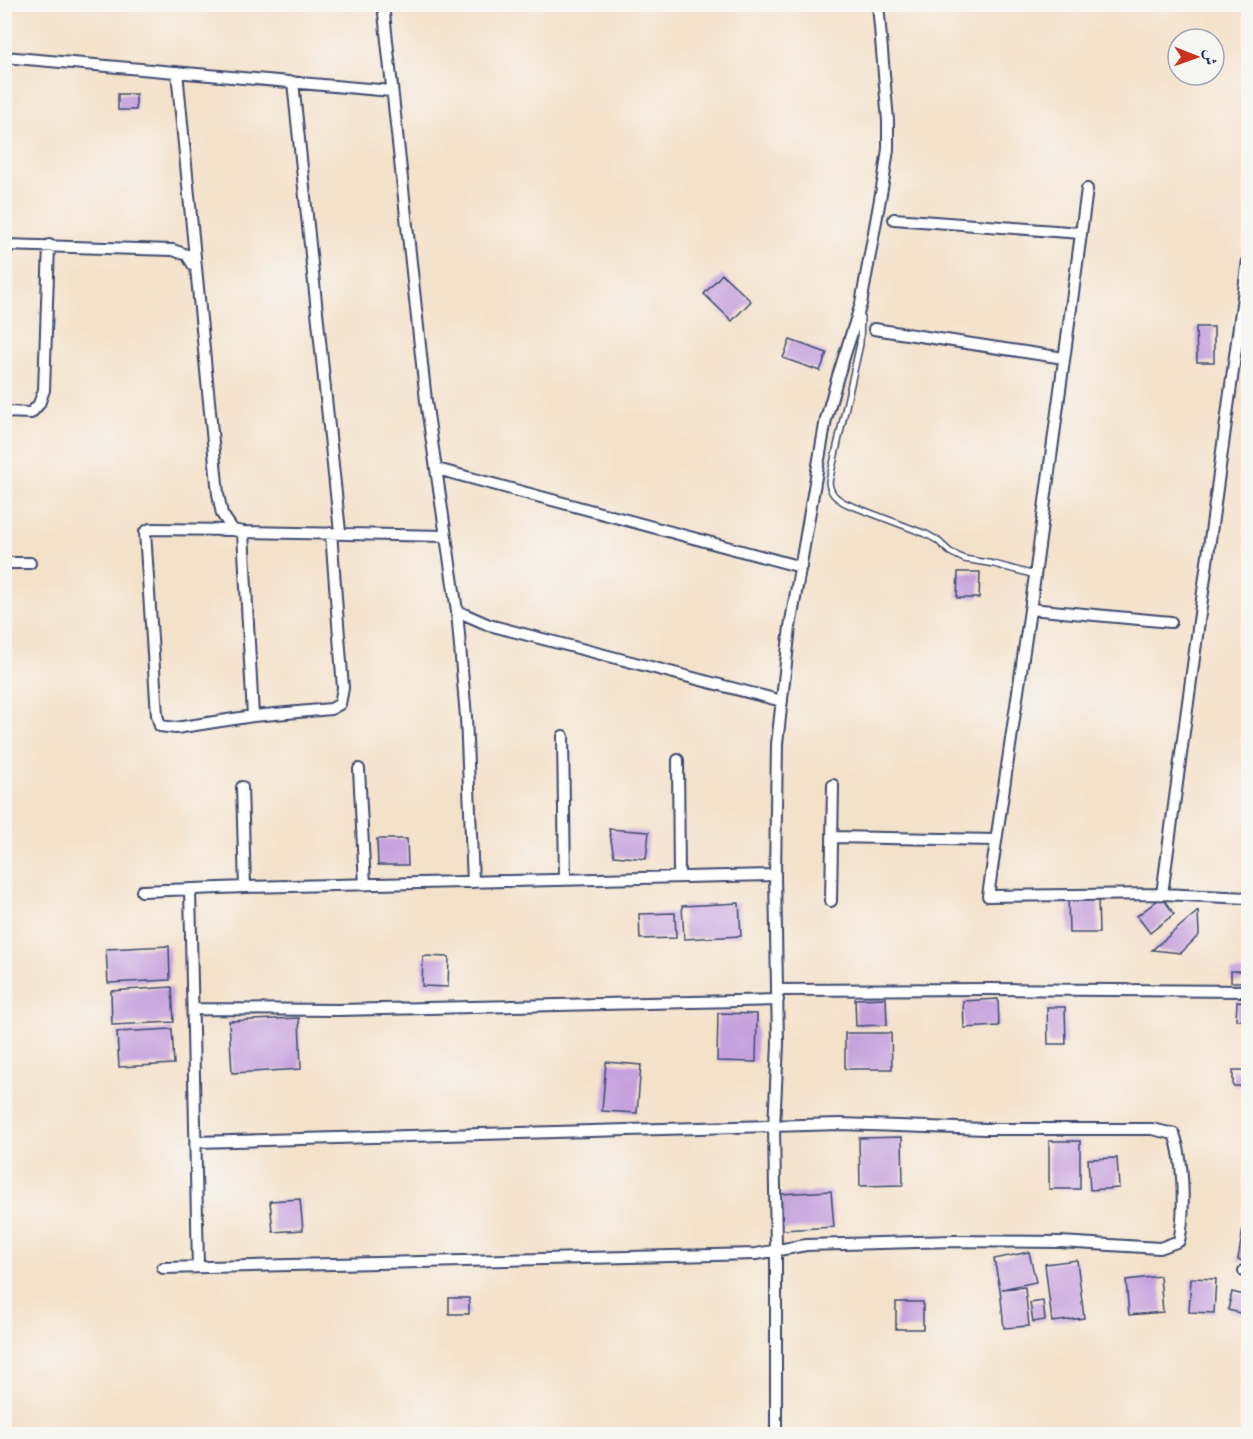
<svg xmlns="http://www.w3.org/2000/svg" width="1253" height="1439" font-family="'IM FELL French Canon',Amiri,serif">
  <rect width="100%" height="100%" fill="#f6f6f2"/>
  <filter id="ink" filterUnits="userSpaceOnUse"><feTurbulence type="fractalNoise" baseFrequency=".0167" numOctaves="2"/><feDisplacementMap in="SourceGraphic" scale="12" xChannelSelector="R" yChannelSelector="G"/><feConvolveMatrix kernelMatrix="1 2 1 2 8 2 1 2 1" color-interpolation-filters="sRGB"/></filter>
  <filter id="wash" filterUnits="userSpaceOnUse"><feTurbulence type="fractalNoise" baseFrequency=".008" numOctaves="4" result="noise"/><feDisplacementMap in="SourceGraphic" scale="24" xChannelSelector="R" yChannelSelector="G"/><feGaussianBlur stdDeviation="1.35" result="paint"/><feColorMatrix in="noise" values="0 0 0 0 0 0 0 0 0 0 0 0 0 0 0 0 0 1.4 0 .05"/><feComposite in="paint" operator="in"/></filter>
  <g filter="url(#wash)">
    <rect width="100%" height="100%" fill="#f4e1ca"/>
    <g id="blocks">
      <path fill="#c5a0dd" d="M118,94h18v16h-18z
        M722,274l29,27 -19,20 -28,-27z
        M1196,327h18v35h-17z
        M790,340l37,13 -7,18 -37,-13z
        M958,572h22l-1,26h-22z
        M609,829l40,3 -3,27 -32,-3z
        M377,839h30l1,26h-30z
        M1098,896l1,37h-30l-1,-36z
        M1162,897l12,17 -24,19 -13,-17z
        M739,903l2,33 -57,3 -2,-33z
        M1198,911l1,24 -18,18 -29,-3z
        M675,913l1,25 -36,1 -1,-25z
        M169,946l1,34 -62,3 -2,-34z
        M423,956l26,1 -1,30 -26,-1z
        M1231,971h12v11h-12z
        M172,987l2,35 -62,3 -1,-34z
        M886,998l1,27 -31,1 -1,-27z
        M998,999l1,27 -35,2 -1,-27z
        M1237,1001l11,1v18h-12z
        M1047,1007h18l1,37h-18z
        M718,1013l39,1 -1,48 -39,-1z
        M299,1018l2,51 -69,4 -3,-52z
        M172,1029l2,35 -55,3 -2,-35z
        M845,1033h46l1,36h-47z
        M606,1062l35,3 -4,48 -35,-2z
        M1233,1070h15v16h-15z
        M902,1137l1,48 -43,1 -1,-48z
        M1049,1141h31v48h-31z
        M1117,1158l2,30 -29,2 -2,-31z
        M831,1191l3,36 -51,3 -2,-36z
        M300,1199l3,31 -30,2 -3,-31z
        M1247,1202h1v59l-10,-1z
        M1029,1252l7,30 -34,7 23,-2 4,39 -25,2 -4,-39 -6,-30z
        M1077,1260l7,58 -32,4 -7,-58z
        M1160,1276l3,36 -34,3 -3,-35z
        M1191,1278l25,1 -2,34 -25,-1z
        M1232,1292l16,4 -4,18 -16,-4z
        M449,1298h20v16h-20z
        M1043,1301l2,19 -12,2 -3,-19z
        M896,1302h27v27h-27z"/>
    </g>
  </g>
  <g filter="url(#ink)">
    <use href="#blocks" fill-opacity="0" stroke="#3c4a6e" stroke-width="1.5"/>
    <g fill="none" stroke-linecap="round" stroke-linejoin="round">
      <g stroke="#3c4a6e" stroke-width="8">
        <path id="lane" d="M861,315l-1,29 -31,138c1,12 8,17 18,22l79,30 11,6 13,12 14,7 30,5 41,11"/>
      </g>
      <g stroke="#3c4a6e" stroke-width="14">
        <path id="street" d="M383,4l43,397 31,210 32,14 293,76
          M1248,4v12
          M4,57l387,34
          M177,72l41,422 4,20 11,16 10,2 202,4
          M293,82l47,450
          M1087,189l-52,387 -47,320 174,-2 86,4
          M894,219l187,14
          M4,245l169,5 14,5 7,11
          M874,329l190,29
          M4,412l27,1 8,-9 5,-14 5,-145
          M437,469l364,98
          M233,530l-83,-1 -5,3 12,183 3,11 16,2 77,-12 78,-7 9,-5 3,-16 -12,-155
          M243,532l10,184
          M4,563h26
          M1030,609l141,13
          M457,611l9,106 7,165
          M563,736l2,144
          M678,760l1,117
          M359,769l6,116
          M242,787l3,100
          M832,837l164,3
          M190,889l8,378
          M142,891l103,-4 530,-12
          M1162,894l86,-634
          M831,901l2,-116
          M778,990l211,-1 259,2
          M193,1009l145,1 440,-10
          M163,1268l593,-14 50,-9 148,-4 106,1 100,6 19,-7c6,-27 5,-81 -5,-107l-22,-5h-166l-146,-5 -644,18
          M1244,1271l4,1
          M776,1434v-185l-2,-122 4,-83 -3,-169 2,-131 13,-117 36,-208 12,-43 23,-72 23,-127 4,-28v-28l-10,-117"/>
      </g>
      <use href="#lane" stroke="#fff" stroke-width="5"/>
      <use href="#street" stroke="#fff" stroke-width="10"/>
    </g>
  </g>
  <rect width="1253" height="1439" fill="none" stroke="#f6f6f2" stroke-width="24"/>
  <g transform="translate(1196 57) rotate(91)"><circle r="28" fill="#f6f6f2" stroke="#9ea6b7" stroke-width="1.5"/>
  <path d="M0-4.5L10 22L0 15L-10 22Z" fill="#c8321e"/>
  <text y="-9" font-size="16" font-weight="bold" text-anchor="middle" fill="#1b2f5e">ش</text>
  </g>
</svg>
